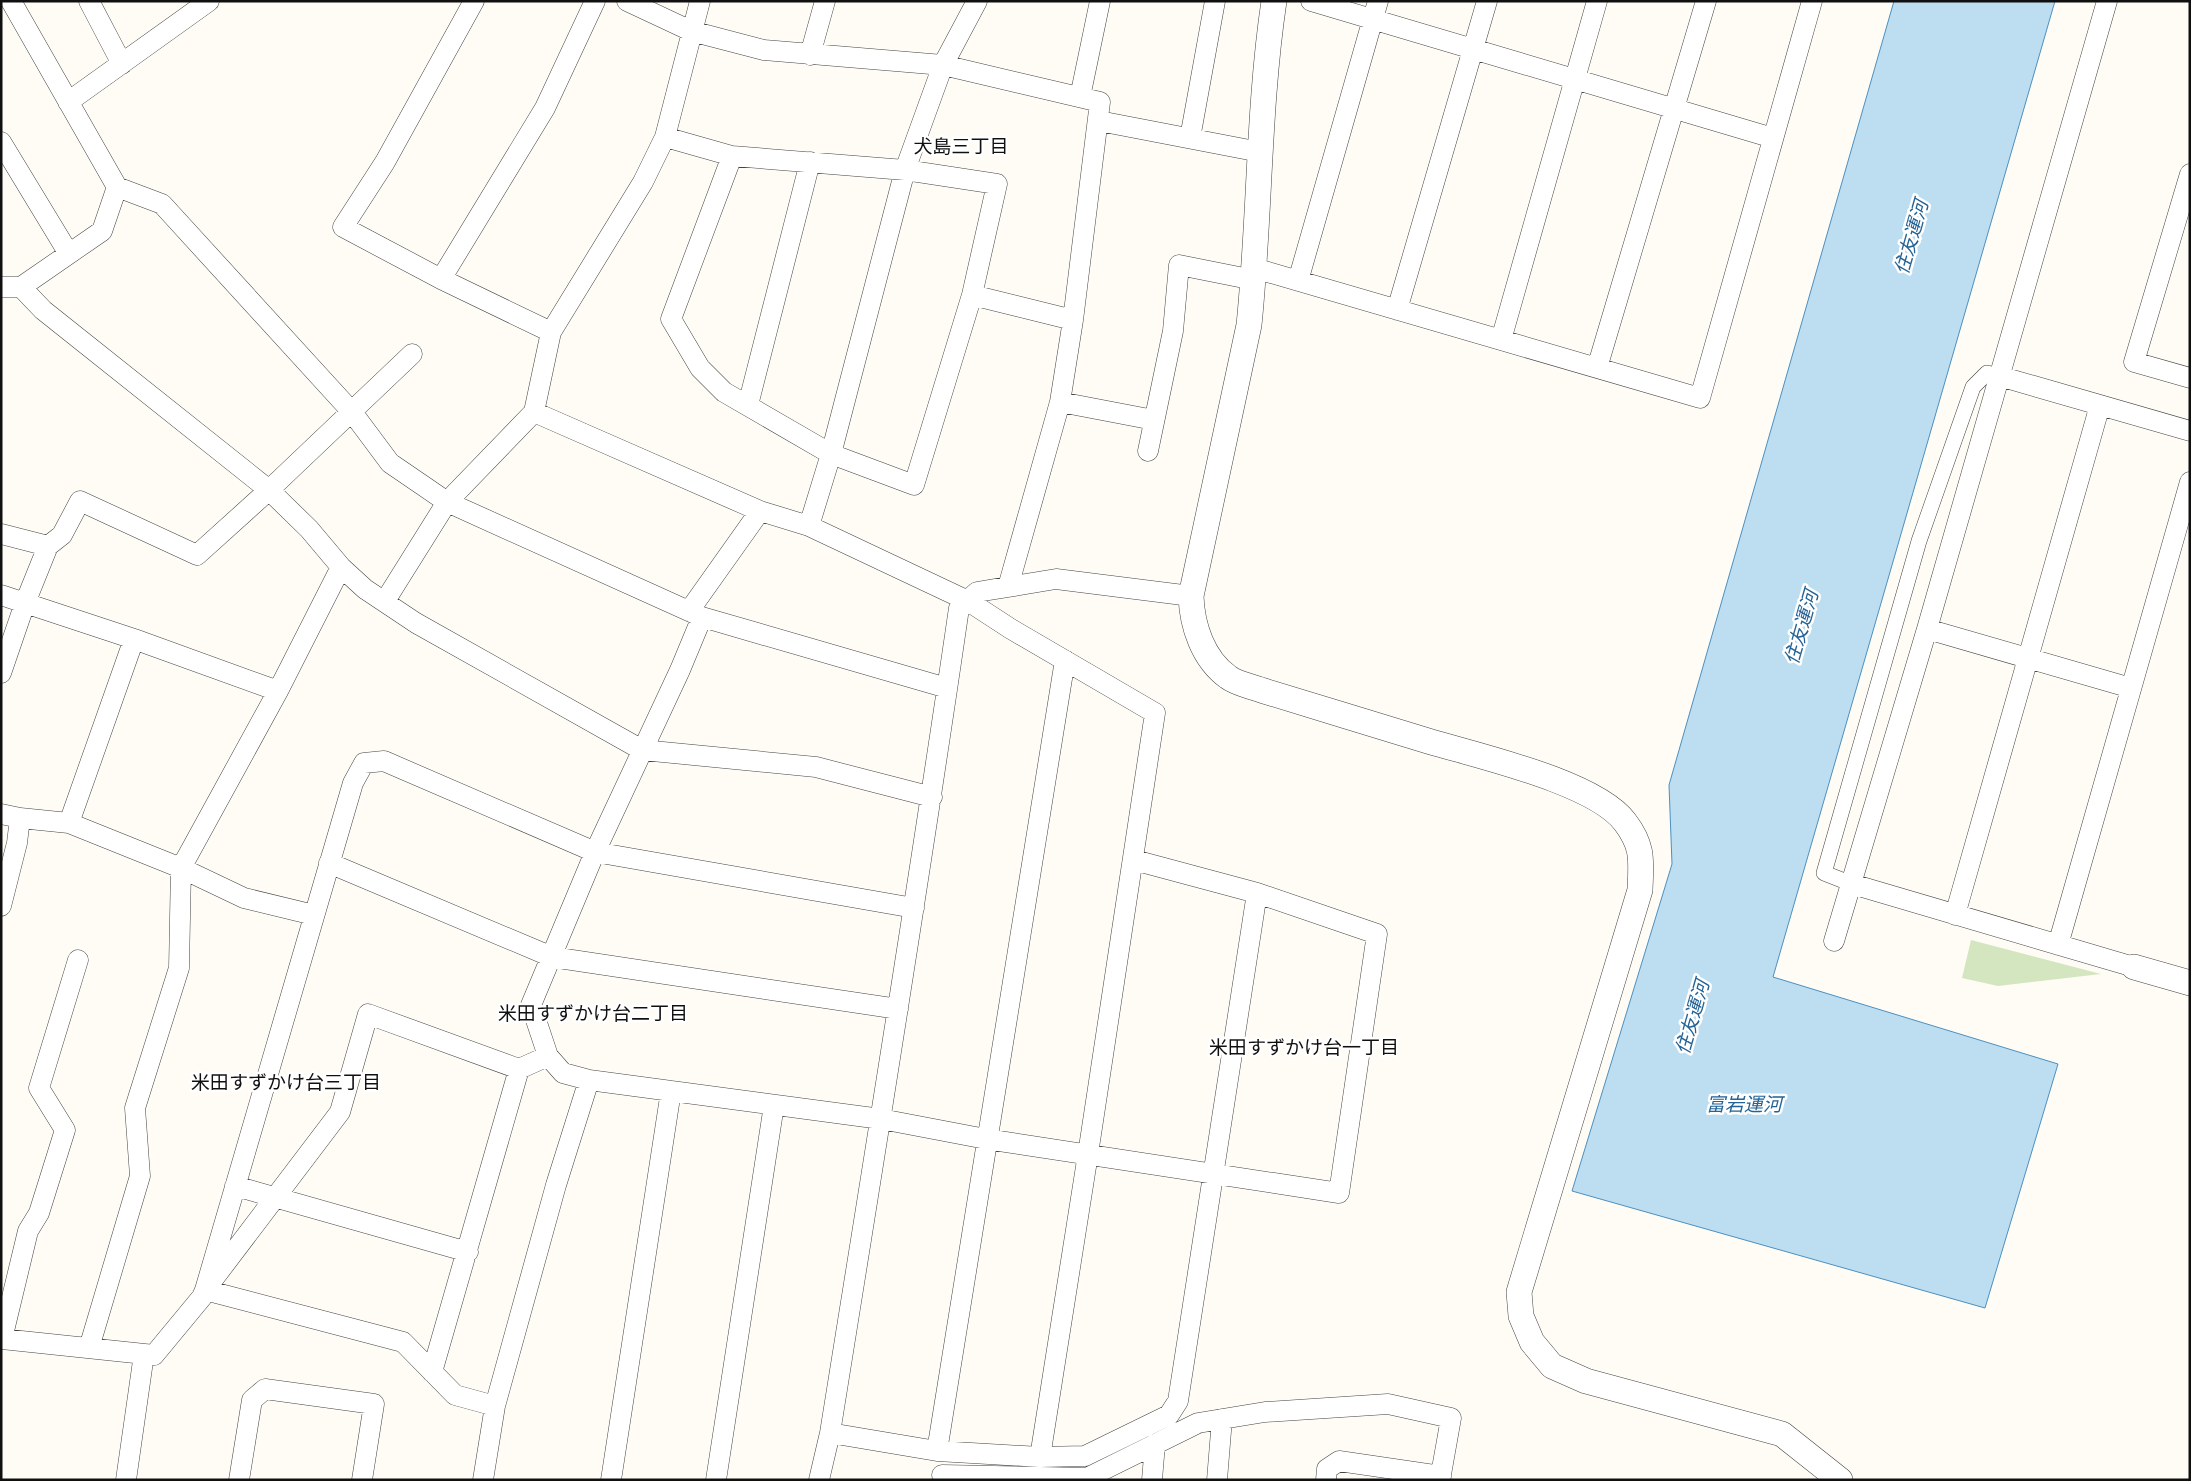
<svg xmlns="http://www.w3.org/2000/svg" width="2191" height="1481" font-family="'Noto Serif','Noto Sans JP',serif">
  <rect width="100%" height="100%" fill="#fefcf4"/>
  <path fill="#d3e6c0" d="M1971,940l130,34 -103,12 -36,-8z"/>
  <path fill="#bdddf1" stroke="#4b90c0" d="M1894,1h161l-282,976 285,87 -73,244 -413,-117 100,-327 -3,-79z"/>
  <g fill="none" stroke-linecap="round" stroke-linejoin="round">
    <g stroke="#434343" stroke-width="16">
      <path id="pedestrian" d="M1852,884l-28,-11 95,-332 54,-154 14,-14 12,3"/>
    </g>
    <g stroke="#434343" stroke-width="21">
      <path id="minor" d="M89,1l33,63
        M474,1l-89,161 -42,65 98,52 110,53
        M627,1l64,30 73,19 179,15 157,37 -27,218 -13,82 -52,185
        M1311,1l462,137
        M810,55l15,-54
        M1080,97l20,-96
        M68,102l141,-101
        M1099,121l161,31
        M665,137l67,19 173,14 92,14 -25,111 -58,190 -83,-31 -107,-62 -24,-24 -29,-49 61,-163
        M1190,138l25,-137
        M1,142l68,112
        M2190,174l-56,188 56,16
        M117,187l45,17 190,208 38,51 57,39 255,115 245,71
        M1254,268l446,130 112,-397
        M441,279l104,-171 50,-107
        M1298,281l80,-280
        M1,287h20l81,-56 15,-44 -106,-186
        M21,287l22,23 226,180 40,39 32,38 24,22 51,34 226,127 174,17 116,30
        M972,295l101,25
        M1397,310l90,-309
        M1501,340l96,-339
        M1597,368l109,-367
        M1999,376l191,55
        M1060,402l94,18
        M748,405l62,-243
        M534,412l226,99 49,15 159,75 43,28 144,84 -67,441 -48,303
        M1148,451l25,-120 6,-66 75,15
        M809,526l22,-72 74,-284 38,-105 34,-64
        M1,534l47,12
        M1,595l24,8 -24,70
        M385,601l62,-99 87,-90 17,-80 92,-150 22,-45 35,-136
        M689,611l71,-100
        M702,617l-22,53 -85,182 -64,153 17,51 15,17 26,7 292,39 105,20 353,54 38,-259 -120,-41
        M1927,629l204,59
        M134,639l-65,184 112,45 63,30 70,17
        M278,691l-144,-52 -109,-36 23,-57 14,-11 18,-34 117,54 72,-65 143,-136
        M1,814l19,4 -3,25 -16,63
        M20,818l49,5
        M329,863l223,94 346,52
        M1852,884l282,83
        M1955,915l145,-510
        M1834,941l93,-312 180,-628
        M2058,945l132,-463
        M78,960l-39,128 26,42 -26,83 -11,18 -26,108 152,16 48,-58 3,-7 135,-178 28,-98 151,55
        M235,1186l233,66
        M89,1348l51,-172 -5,-68 44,-140 2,-100 97,-177 63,-124
        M432,1372l87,-303 29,-13
        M495,1406l-40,-11 -52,-53 -198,-52 148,-507 11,-20 20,-2 211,91 319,56
        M830,1433l107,18 103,6 45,-1 84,-41 9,-14 79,-508 -123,-33
        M937,1451l128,-791
        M942,1475l145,3 111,-55 67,-11 123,-8 63,14 -11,62
        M126,1480l18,-126
        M239,1480l13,-80 13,-11 109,15 -12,76
        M483,1480l12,-74 61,-221 33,-105
        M611,1480l60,-389
        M716,1480l58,-375
        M819,1480l11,-47c44,-275 89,-549 129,-825l18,-16 79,-13 135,17
        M1152,1480l3,-36
        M1217,1480l5,-61
        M1326,1480l1,-11 12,-8 102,15"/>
    </g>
    <g stroke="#434343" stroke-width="26">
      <path id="tertiary" d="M1274,1c-16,107 -14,217 -25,324l-58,271c1,30 12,63 37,81 9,7 23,9 33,13 56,17 111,34 167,51 50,15 167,41 197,81 19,25 16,39 15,68l-121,402 2,24 11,26 20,24 34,15 196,53 58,46
        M2134,967l56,16"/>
    </g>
    <use href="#pedestrian" stroke="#fff" stroke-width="15"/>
    <use href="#minor" stroke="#fff" stroke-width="20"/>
    <use href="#tertiary" stroke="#fff" stroke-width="25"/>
  </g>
  <g text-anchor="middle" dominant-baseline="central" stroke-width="5" stroke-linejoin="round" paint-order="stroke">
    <g font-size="19" fill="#101010" stroke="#fff">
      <text x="961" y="146">犬島三丁目</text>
      <text x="593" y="1013">米田すずかけ台二丁目</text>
      <text x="1304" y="1047">米田すずかけ台一丁目</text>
      <text x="286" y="1082">米田すずかけ台三丁目</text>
    </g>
    <g font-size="19" font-style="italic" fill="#246396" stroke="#fff">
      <text transform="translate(1911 237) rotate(-74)">住友運河</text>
      <text transform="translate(1801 627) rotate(-74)">住友運河</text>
      <text transform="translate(1692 1017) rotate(-74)">住友運河</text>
      <text x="1744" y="1104">富岩運河</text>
    </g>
  </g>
  <rect width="2191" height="1481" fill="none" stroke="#101010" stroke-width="5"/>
</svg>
